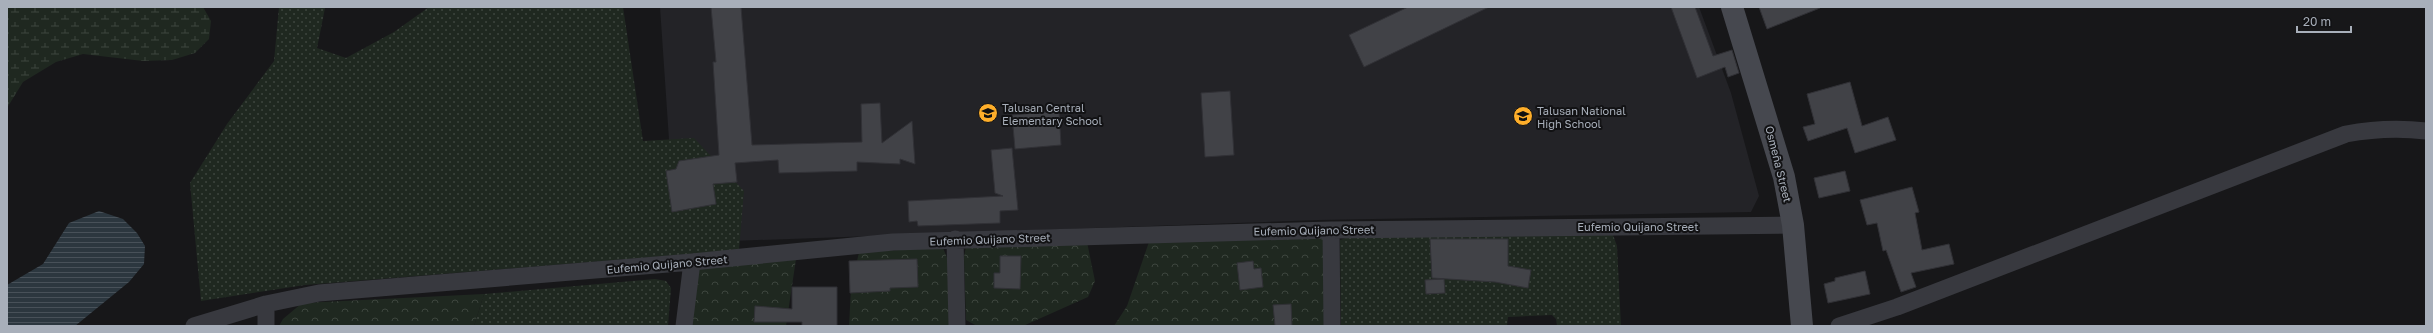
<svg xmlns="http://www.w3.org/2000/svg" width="2433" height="333" font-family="'Golos Text',sans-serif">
  <defs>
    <pattern id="grass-dots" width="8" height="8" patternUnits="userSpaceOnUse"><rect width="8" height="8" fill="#1f2820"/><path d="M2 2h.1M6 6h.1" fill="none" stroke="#3d453e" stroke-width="1.8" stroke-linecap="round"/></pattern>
    <pattern id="forest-crowns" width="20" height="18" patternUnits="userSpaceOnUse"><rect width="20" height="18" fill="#1f2820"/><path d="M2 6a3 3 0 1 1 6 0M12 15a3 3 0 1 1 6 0" fill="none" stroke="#3d453e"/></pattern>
    <pattern id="wetland-marsh" width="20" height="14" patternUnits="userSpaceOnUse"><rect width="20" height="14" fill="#1f2820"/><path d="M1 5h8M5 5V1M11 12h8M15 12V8" fill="none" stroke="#3d453e"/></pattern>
    <pattern id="water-rules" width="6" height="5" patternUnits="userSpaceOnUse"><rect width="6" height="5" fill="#2c373f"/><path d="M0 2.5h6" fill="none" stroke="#485159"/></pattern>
  </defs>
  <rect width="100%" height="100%" fill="#171719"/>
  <path fill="#232327" d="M660,7h1039l32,86 28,103 -8,16 -432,8 -643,23z"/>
  <path fill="url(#grass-dots)" d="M279,7l46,1 -8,40 29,10 48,-26 35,-25h194l20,134 51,-3 50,53 -5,59 -434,35 -104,16 -11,-118 37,-59 47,-63z
    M1354,235h259l4,11 4,80h-64l-1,-7 -4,-4 -44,2 -1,9h-166l-1,-86z
    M655,279l11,2 5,7 -3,38h-194l10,-32z"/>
  <path fill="url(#forest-crowns)" d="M1316,232l9,8 1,86h-212l13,-20 23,-67z
    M1087,242l8,39 -7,16 -65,29h-46l-11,-6 -2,-63 2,-11z
    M943,248l5,12 1,66h-100l2,-37 8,-37z
    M796,259l-10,67h-96l8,-57z
    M484,294l-10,32h-195l4,-7 19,-16z"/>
  <path fill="url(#wetland-marsh)" d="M7,7h196l8,14 -2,18 -14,14 -23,7 -29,1 -60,-7 -27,8 -33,20 -16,26z"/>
  <path fill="url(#water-rules)" d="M99,211l24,8 14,14 8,13 -1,18 -15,18 -54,44h-68v-41l36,-21 26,-41z"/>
  <path fill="#414247" stroke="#313136" d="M711,7h30l11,138 110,-3 -1,-38 19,-1 2,40 30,-22 3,43 -15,-5v5l-43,-2v9l-78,2 -1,-13 -43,3 2,19 -24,2 3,20 -44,8 -6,-41 10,-2 3,-8 40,-6 -6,-93h3z
    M1408,7h81l-125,60 -15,-32z
    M1671,7h24l18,49 19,-6 7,23 -11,4 -3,-10 -28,11z
    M1759,7h61v1l-53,21z
    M1850,82l12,44 26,-9 8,23 -41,13 -8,-25 -39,13 -5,-14 12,-3 -8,-30z
    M1230,91l4,64 -29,2 -4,-64z
    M1059,111l2,34 -46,4 -3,-34z
    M1012,148l6,62 -18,1v12l-82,3 -1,-5 -8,1 -1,-21 95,-5 -8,-3 -4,-43z
    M1845,171l5,20 -31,7 -5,-20z
    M1912,187l7,25 -4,1 7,37 27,-6 5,20 -43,9 5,14 -15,5 -15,-42 -3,1 -6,-28 -10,2 -7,-25z
    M1430,239h78v27l23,4 -3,18 -33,-6 -63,-4z
    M1000,256h21l-1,33 -26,-1v-15h6z
    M917,259l1,28 -28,1v3l-40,2 -1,-32z
    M1253,261l1,8 7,-1 2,19 -23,3 -3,-27z
    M1865,271l5,23 -42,9 -4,-19 11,-3v-3z
    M1444,279l1,14 -19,1 -1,-14z
    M792,287h45v39h-35v-4h-48l1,-16 37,3z
    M1291,304l1,22h-17l-2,-21z"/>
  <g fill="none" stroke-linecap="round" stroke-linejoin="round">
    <path stroke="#38393f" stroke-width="17" d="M1331,230l1,96
      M955,239l2,87
      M194,326l72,-22 53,-11 373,-31 201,-20 438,-12 462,-5
      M266,326v-22
      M684,326l8,-64
      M1839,326l58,-19 449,-173c27,-5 53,-6 80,-3"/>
    <path stroke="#46484f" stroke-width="22" d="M1732,7l52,170 9,48 9,101"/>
  </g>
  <defs>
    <g id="school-disc" transform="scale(1)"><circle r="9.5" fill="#feae2a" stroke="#121214"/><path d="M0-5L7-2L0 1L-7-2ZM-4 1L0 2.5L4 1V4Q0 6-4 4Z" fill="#111"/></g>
  </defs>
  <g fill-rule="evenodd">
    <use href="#school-disc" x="988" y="113"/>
    <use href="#school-disc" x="1523" y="116"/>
  </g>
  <g text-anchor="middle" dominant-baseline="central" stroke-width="4" stroke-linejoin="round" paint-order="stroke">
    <g font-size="11" fill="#a8afba" stroke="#121214" text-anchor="start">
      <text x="1002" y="107">Talusan Central<tspan x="1002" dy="13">Elementary School</tspan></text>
      <text x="1537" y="110">Talusan National<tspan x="1537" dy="13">High School</tspan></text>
    </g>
    <g font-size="11" fill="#a8afba" stroke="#121214">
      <text transform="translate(1779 164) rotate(76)">Osmeña Street</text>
      <text x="1638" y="226">Eufemio Quijano Street</text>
      <text transform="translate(1314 230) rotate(-1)">Eufemio Quijano Street</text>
      <text transform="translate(990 239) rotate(-2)">Eufemio Quijano Street</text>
      <text transform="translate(667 264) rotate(-5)">Eufemio Quijano Street</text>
    </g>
  </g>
  <rect width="2433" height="333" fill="none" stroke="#a8afba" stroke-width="16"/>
  <path d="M2297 26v6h54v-6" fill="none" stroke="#a8afba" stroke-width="2"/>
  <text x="2303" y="26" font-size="12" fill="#a8afba" stroke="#121214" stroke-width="3" paint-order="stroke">20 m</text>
</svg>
